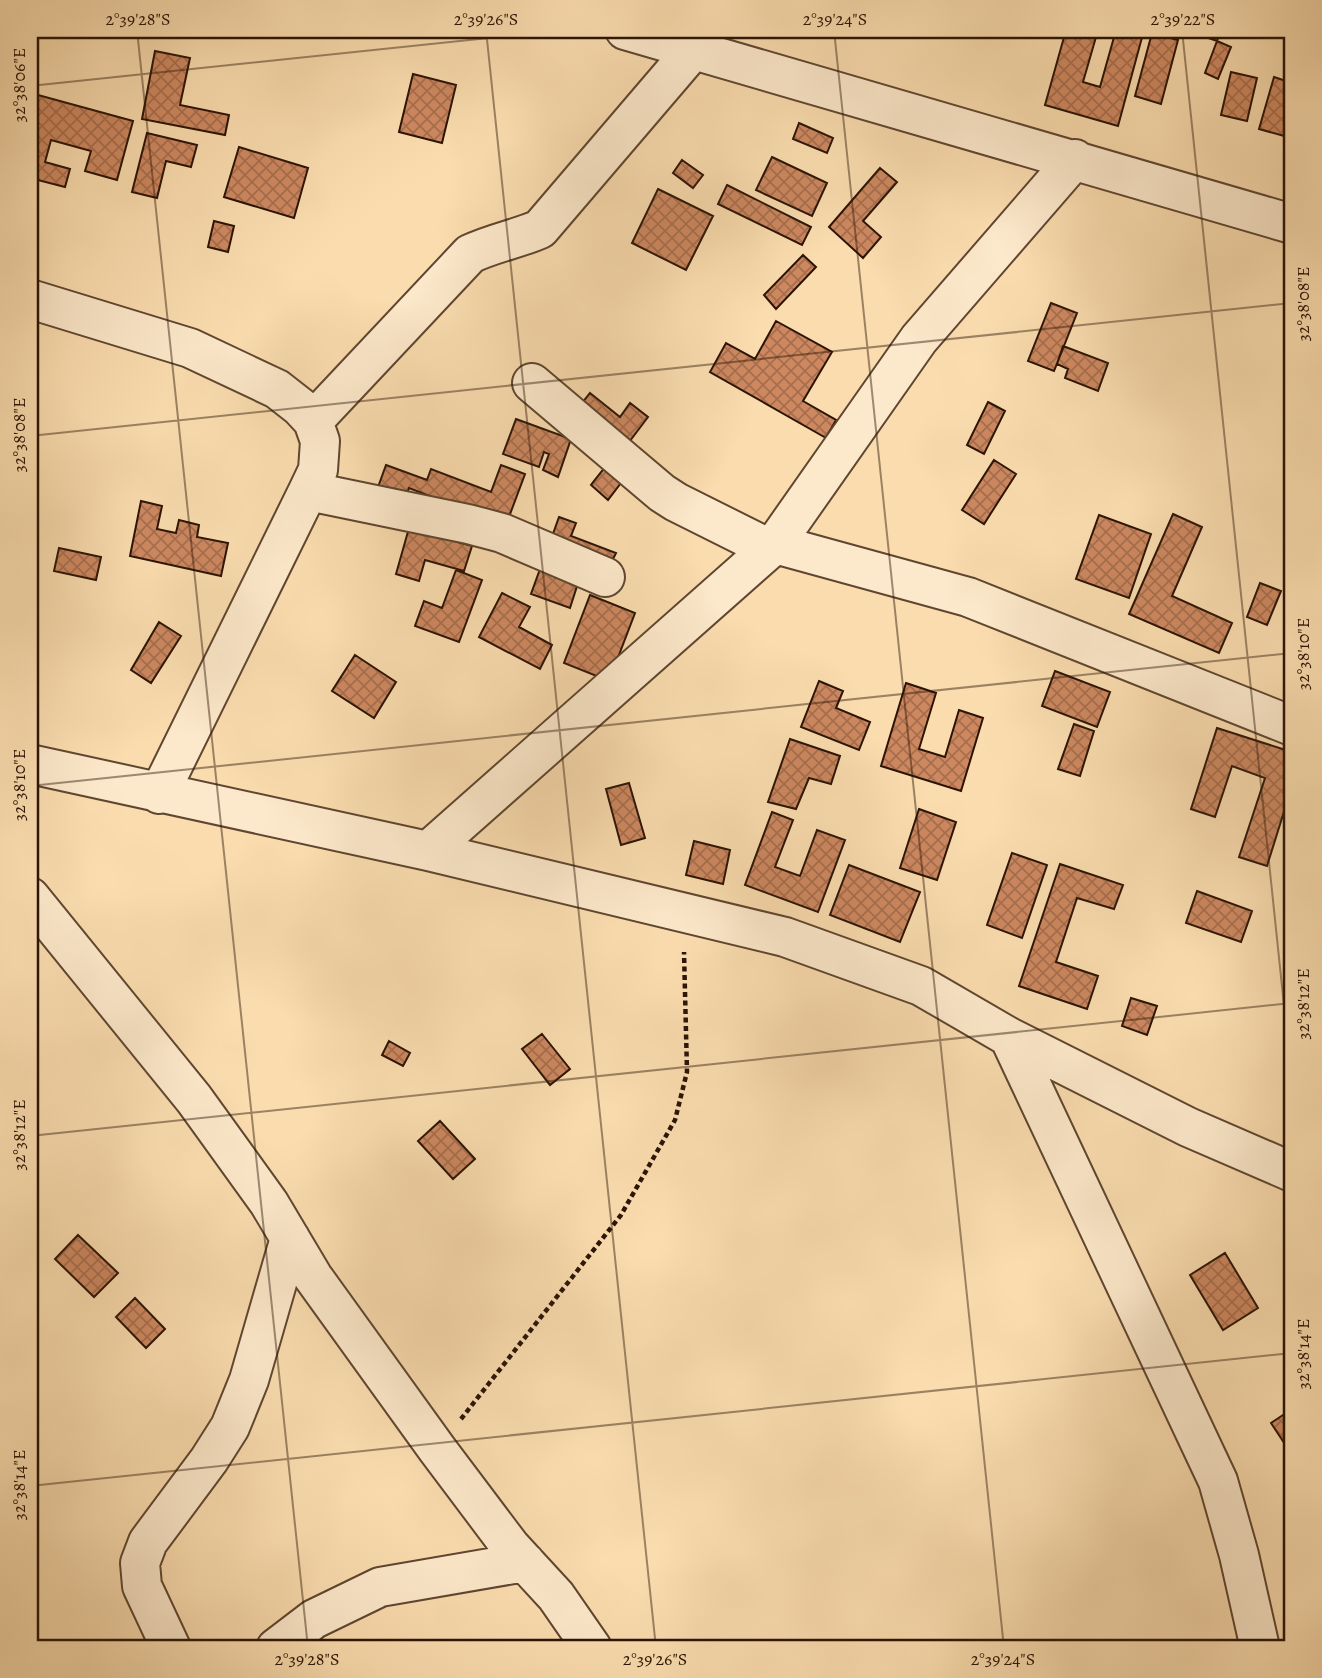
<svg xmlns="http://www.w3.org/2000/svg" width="1322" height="1678" font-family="Alegreya,serif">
  <defs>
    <pattern id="building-cross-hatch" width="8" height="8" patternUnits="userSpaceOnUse" patternTransform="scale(1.75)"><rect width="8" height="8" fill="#cd8860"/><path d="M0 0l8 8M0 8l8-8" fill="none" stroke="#a76e4d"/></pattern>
  </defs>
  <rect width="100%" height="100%" fill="#fadcae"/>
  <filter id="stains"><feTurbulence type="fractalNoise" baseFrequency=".00286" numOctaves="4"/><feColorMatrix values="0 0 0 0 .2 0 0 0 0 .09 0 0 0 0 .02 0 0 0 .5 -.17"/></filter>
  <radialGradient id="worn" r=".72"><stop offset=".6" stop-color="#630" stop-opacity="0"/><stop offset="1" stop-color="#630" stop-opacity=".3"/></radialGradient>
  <path fill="url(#building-cross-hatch)" stroke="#2b1406" stroke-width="2" d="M241,30h28l-1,5 -27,-3z
    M1066,30h32l-15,52 17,5 16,-57h28l-26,96 -73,-21z
    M1185,30h36l-4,11z
    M1152,33l26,7 -17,64 -26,-8z
    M1217,41l14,6 -13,32 -13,-6z
    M155,51l35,7 -10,47 49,10 -4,20 -83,-16z
    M1231,72l26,6 -10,43 -26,-6z
    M413,74l43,11 -14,58 -43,-11z
    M1274,77l18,6v25l-8,28 -25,-7z
    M38,95l95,26 -16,59 -32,-9 6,-20 -40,-11 -6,22 25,7 -5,18 -35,-9v-51z
    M799,123l34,15 -6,15 -34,-14z
    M147,133l50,12 -6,22 -25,-6 -9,37 -25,-6z
    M239,147l69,21 -14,50 -70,-21z
    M772,157l55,26 -15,33 -56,-26z
    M682,160l21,15 -10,13 -20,-15z
    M880,168l17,14 -34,39 18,16 -18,21 -34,-31z
    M727,185l84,42 -9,18 -84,-41z
    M658,189l55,27 -27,54 -54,-27z
    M214,221l20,5 -6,26 -20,-5z
    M803,255l13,12 -40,42 -12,-14z
    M1051,303l26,10 -23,58 -26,-10z
    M776,321l56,31 -29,49 33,19 -10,18 -116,-66 16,-29 29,16z
    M1063,346l45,17 -10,28 -33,-13 3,-9 -11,-5z
    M590,393l30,24 10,-14 18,14 -25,33 -48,-38z
    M988,402l17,9 -21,43 -17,-9z
    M516,419l55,20 -13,38 -15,-7 6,-16 -5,-2 -5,15 -36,-13z
    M613,457l17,14 -22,29 -17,-15z
    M994,460l22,14 -32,50 -22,-14z
    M386,465l41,15 4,-11 60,23 10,-27 24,9 -19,51 -97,-37 -5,13 -27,-11z
    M141,501l21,5 -5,23 19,4 3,-13 20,5 -2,12 31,6 -7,33 -91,-20z
    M1173,514l29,13 -30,69 60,27 -13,30 -90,-39z
    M1099,515l52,19 -22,64 -53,-19z
    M559,517l17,6 -5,13 45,17 -9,18 -59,-23z
    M409,528l63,18 -8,25 -39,-11 -6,21 -23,-7z
    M59,548l42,9 -5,23 -42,-9z
    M540,569l38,14 -8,25 -39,-14z
    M456,570l26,10 -23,62 -44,-16 9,-25 18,7z
    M1260,583l21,8 -14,34 -20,-8z
    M502,593l28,14 -11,20 33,18 -12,24 -61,-32z
    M590,595l45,18 -26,68 -45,-18z
    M159,622l22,14 -30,47 -20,-13z
    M355,655l41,27 -22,36 -42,-27z
    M1055,671l55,21 -13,35 -55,-21z
    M819,681l24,10 -7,17 34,14 -11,28 -58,-23z
    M906,683l30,10 -17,56 26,8 14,-47 24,8 -22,73 -80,-25z
    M1074,724l20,7 -14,45 -22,-7z
    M1217,728l75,24v34l-25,80 -28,-9 26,-79 -33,-12 -17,51 -24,-8z
    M790,739l50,17 -9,28 -22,-6 -13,31 -28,-7z
    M629,783l16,55 -24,7 -15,-56z
    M919,809l37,13 -19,58 -37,-12z
    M772,812l21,8 -18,47 25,9 17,-46 28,10 -27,72 -73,-27z
    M694,841l36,9 -7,34 -37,-9z
    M1012,853l35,12 -25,73 -35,-13z
    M1292,861v27l-7,-2z
    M1060,864l63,21 -9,24 -37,-11 -21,64 42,14 -11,33 -68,-23z
    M849,865l71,27 -20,50 -70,-27z
    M1197,891l55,20 -11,31 -55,-19z
    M1131,998l26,8 -10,29 -25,-9z
    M542,1034l28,35 -20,16 -28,-36z
    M389,1041l21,12 -7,13 -21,-11z
    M440,1121l35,38 -22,20 -35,-38z
    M78,1235l40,38 -24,24 -39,-38z
    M1225,1253l33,55 -35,22 -33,-55z
    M135,1298l30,31 -19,19 -30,-31z
    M1292,1409v46l-21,-32z"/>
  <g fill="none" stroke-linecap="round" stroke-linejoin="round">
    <g stroke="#5f4630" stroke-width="42">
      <path id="minor" d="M625,30l667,194
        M30,299l160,49 87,41 23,18 13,14 7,20 -2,29 -10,21 -149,303
        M532,383l130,110 14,9 94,47
        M313,421l157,-167c23,-11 47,-15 70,-25l153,-179
        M308,491l160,33 34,9 103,44
        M775,544l193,53 324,129
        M30,764l398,87 357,86 136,49 88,51 179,90 104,45
        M428,851l347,-307 144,-205 156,-180
        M30,897l164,202 75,104 44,74 124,172 73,97 46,50 36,52
        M1009,1037l209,444 21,74 21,93
        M171,1648l-29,-62 -2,-23 8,-21 61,-82 21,-33 19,-47 41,-142
        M276,1648l38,-29 66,-32 145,-25"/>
    </g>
    <path stroke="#2b1406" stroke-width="4.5" stroke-dasharray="5 3.5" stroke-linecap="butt" d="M461,1419l160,-204 54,-95 12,-48 -3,-120"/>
    <use href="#minor" stroke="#fce8ca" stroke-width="38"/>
  </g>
  <path fill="none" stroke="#2b1406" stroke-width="2" stroke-opacity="0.45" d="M137,30l171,1618M486,30l170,1618M834,30l170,1618M1182,30l110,1052M30,86l534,-56M30,436l1262,-133M30,786l1262,-133M30,1136l1262,-133M30,1486l1262,-133"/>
  <rect width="1322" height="1678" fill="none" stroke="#fadcae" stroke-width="77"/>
  <rect x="38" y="38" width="1246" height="1602" fill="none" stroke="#2b1406" stroke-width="2.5"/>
  <g font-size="18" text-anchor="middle" fill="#2b1406">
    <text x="138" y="25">2°39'28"S</text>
    <text x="486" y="25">2°39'26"S</text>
    <text x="835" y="25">2°39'24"S</text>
    <text x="1183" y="25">2°39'22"S</text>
    <text transform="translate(19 85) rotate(-90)" y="6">32°38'06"E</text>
    <text transform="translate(1303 304) rotate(-90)" y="6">32°38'08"E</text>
    <text transform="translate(19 435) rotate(-90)" y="6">32°38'08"E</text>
    <text transform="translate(1303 654) rotate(-90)" y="6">32°38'10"E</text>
    <text transform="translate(19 785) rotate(-90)" y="6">32°38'10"E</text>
    <text transform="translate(1303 1004) rotate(-90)" y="6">32°38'12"E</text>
    <text transform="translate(19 1135) rotate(-90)" y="6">32°38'12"E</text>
    <text transform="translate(1303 1354) rotate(-90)" y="6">32°38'14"E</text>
    <text transform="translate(19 1485) rotate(-90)" y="6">32°38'14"E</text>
    <text x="307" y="1665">2°39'28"S</text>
    <text x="655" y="1665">2°39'26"S</text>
    <text x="1003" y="1665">2°39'24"S</text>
  </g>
  <rect width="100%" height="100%" filter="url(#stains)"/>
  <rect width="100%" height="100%" fill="url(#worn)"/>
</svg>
